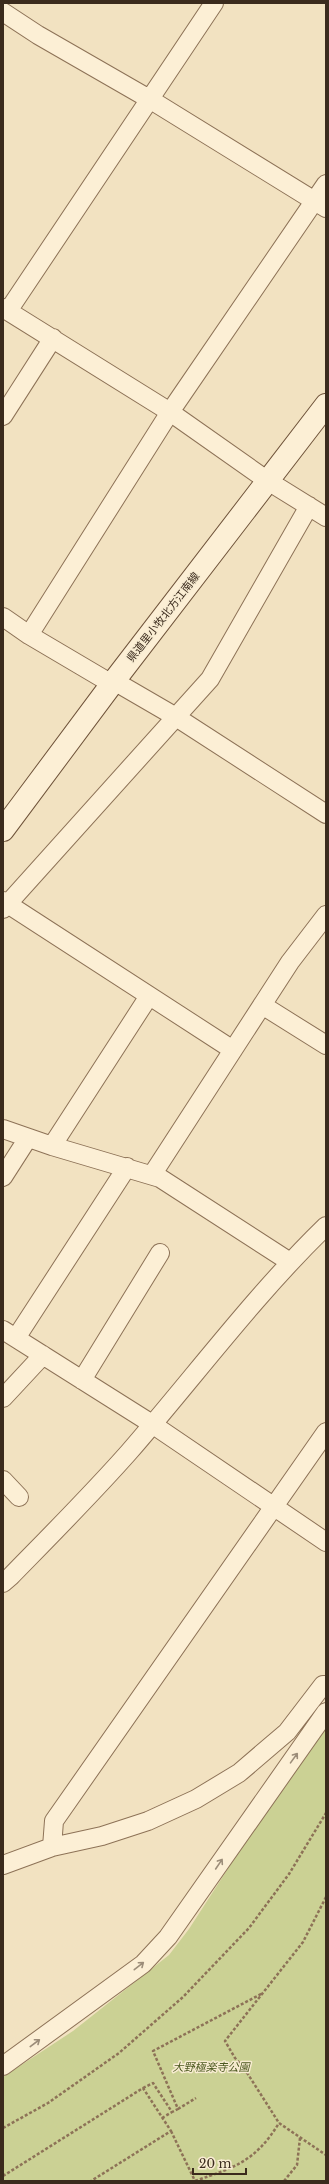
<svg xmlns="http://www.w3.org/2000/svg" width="329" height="2184" font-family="'Libre Baskerville','Noto Sans JP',serif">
  <rect width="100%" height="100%" fill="#f2e2c1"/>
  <path fill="#cbd194" d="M326,1727v454h-323v-104l70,-46 96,-76 20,-26 51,-79z"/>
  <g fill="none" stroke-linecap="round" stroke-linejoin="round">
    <g stroke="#8d7257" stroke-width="20">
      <path id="minor" d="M3,12l35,23 113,65 175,108
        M3,308l167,104 98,69 58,36
        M8,311l206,-308
        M3,416l50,-78
        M3,617l26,18 83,49
        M29,635l141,-223 156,-228
        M114,681l62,36 150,97
        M3,901l230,149
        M3,909l207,-230 99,-173
        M262,1005l64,40
        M3,1129l49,17 108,32 130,84
        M52,1146l97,-150
        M152,1175l138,-213 36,-47
        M3,1177l25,-39
        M3,1330l149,94 174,118
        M16,1338l111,-171
        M82,1380l78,-127
        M3,1398l40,-43
        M3,1480l16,17
        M3,1583l7,-6c40,-41 81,-82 119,-125 66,-76 125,-156 197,-226
        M52,1847l2,-26 272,-389
        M3,1865l49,-18 50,-11 46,-15 48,-22 43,-26 48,-41 36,-47h3
        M3,2066l140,-102 25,-27 158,-225"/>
    </g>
    <g stroke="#6f533a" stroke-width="24">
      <path id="secondary" d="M3,830l111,-149 212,-276"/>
    </g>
    <path stroke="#8d7257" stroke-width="2.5" stroke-dasharray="3 2" stroke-linecap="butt" d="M326,1897l-23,45 -78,99 10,17 9,10 35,55 47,32
      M143,2088l10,-5 19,29 6,-3 -25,-58 110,-58
      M178,2109l18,-11
      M162,2118l10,-6
      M3,2128l45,-25 37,-26 34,-24 64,-56 66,-69 40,-54 37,-61
      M171,2131l24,50
      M3,2176l140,-88 28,43 -80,50
      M195,2181c40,-14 60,-19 84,-58
      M284,2181l13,-16 3,-27"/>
    <use href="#minor" stroke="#fcefd5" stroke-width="18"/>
    <use href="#secondary" stroke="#fcefd5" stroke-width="22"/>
  </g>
  <defs><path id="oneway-shaft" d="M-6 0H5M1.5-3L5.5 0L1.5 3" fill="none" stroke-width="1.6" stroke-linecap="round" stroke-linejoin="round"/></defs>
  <g stroke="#9c8d79">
    <use href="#oneway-shaft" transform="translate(294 1758) rotate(-54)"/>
    <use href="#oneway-shaft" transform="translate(219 1864) rotate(-56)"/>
    <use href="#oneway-shaft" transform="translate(139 1966) rotate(-38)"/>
    <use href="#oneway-shaft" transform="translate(35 2043) rotate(-37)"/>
  </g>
  <g text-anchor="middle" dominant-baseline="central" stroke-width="3" stroke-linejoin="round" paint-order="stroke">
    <g font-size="11" fill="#3b2b1d" stroke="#f8ecd2">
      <text transform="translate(163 617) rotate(-52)">県道里小牧北方江南線</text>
    </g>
    <g font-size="11" font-style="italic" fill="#4d5a21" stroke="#f8ecd2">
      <text x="211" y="2067">大野極楽寺公園</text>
    </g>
  </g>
  <rect width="329" height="2184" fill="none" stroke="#3b2b1d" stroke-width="8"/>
  <path d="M193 2168v6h53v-6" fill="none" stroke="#3b2b1d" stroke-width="2"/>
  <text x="199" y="2168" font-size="12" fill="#3b2b1d" stroke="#f8ecd2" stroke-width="3" paint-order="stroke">20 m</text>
</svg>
